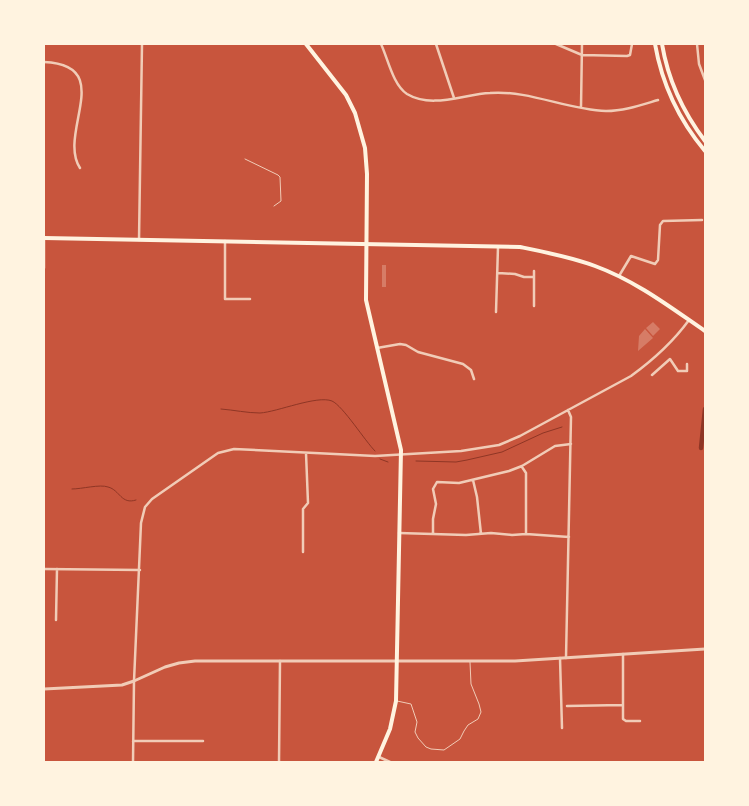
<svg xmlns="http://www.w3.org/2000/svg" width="749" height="806" font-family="Rubik,sans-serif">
  <rect width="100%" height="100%" fill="#c8553d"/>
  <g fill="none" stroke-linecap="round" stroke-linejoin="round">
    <path stroke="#8f3625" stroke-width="1" d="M221,409c13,1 26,4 39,4 17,-1 57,-18 72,-12 11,5 33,40 43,50
      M380,459l8,3
      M416,461l40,1 11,-2 35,-8 41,-19 19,-6
      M72,489c10,0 28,-5 36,-2 12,3 13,18 28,13"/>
    <path stroke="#8f3625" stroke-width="4.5" d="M701,448l4,-39"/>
  </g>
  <path fill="#d67c66" d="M382,265h4v22h-4z
    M653,322l7,7 -7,7 -7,-8z
    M645,329l8,9 -15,13 1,-15z"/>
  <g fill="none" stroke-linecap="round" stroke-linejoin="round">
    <path stroke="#f1ccb7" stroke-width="1" d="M245,159l33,16 2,2 1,24 -7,5
      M397,701l14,3 6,18 -2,10 3,6 8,9 5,2 13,1 16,-11 4,-8 4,-6 10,-6 3,-7 -2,-8 -8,-20 -1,-22"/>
    <path stroke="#f1ccb7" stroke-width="2.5" d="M381,44c7,15 12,41 26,50 25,15 57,0 83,-1 40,-3 77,17 116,18 18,0 35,-6 52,-11
      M436,44l18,54
      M556,44l26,11 45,1 3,-1 2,-11
      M697,44l2,20 6,16
      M44,62c73,3 13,71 36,106
      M581,107l1,-63
      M139,240l3,-196
      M225,241v58h25
      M44,268v-30
      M534,271v35
      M498,273l17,1 9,3h10
      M619,276l12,-20 24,8 3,-4 2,-35 3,-4 39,-1
      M496,312l2,-65
      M377,348l23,-4 6,1 12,7 45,12 8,6 3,9
      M652,375l18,-16 8,12h9v-7
      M522,467l4,6v61
      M473,480l4,17 4,37
      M399,533l67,2 25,-2 21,2 14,-1 43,3
      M433,534v-15l3,-15 -3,-15 4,-7 22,1 50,-12 13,-5 33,-20 16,-2
      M303,552v-43l5,-6 -2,-50
      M44,569l96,1
      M56,620l1,-51
      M623,654v65l3,2h14
      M560,658l2,70
      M566,658l5,-241 -3,-7
      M567,706l55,-1
      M133,741h70
      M379,757l11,5
      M133,762l1,-81 7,-158 4,-16 7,-8 66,-46 16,-4 141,7 86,-5 38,-6 21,-9 111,-60c22,-16 42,-34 58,-56
      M279,762l1,-101"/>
    <path stroke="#f1ccb7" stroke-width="3" d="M44,689l78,-4 12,-4 31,-14 14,-4 16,-2h320l190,-12"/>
    <path stroke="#fff3e0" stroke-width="4" d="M306,44l40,51 9,18 10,35 2,26 -1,126 35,150 -5,251 -6,28 -14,33
      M655,44c7,40 24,76 50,107
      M662,44c6,36 21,68 43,97"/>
    <path stroke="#fff3e0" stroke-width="4" d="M44,238l476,9c25,5 51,10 75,19 41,15 75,41 110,65"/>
  </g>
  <rect width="749" height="806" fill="none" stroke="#fff3e0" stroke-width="90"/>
</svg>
